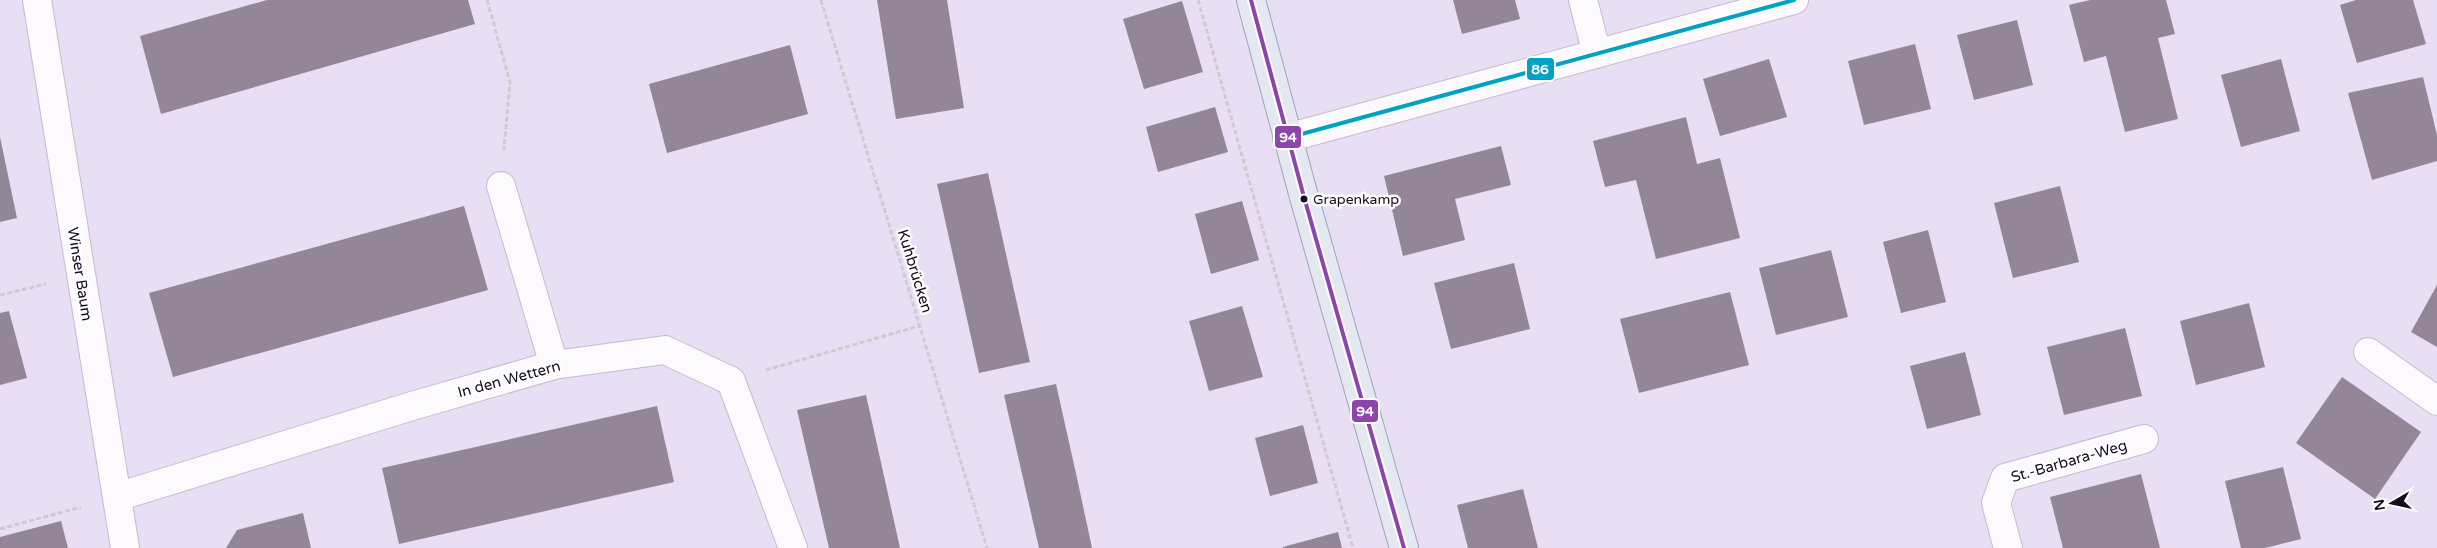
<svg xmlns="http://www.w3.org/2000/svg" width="2437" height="548" font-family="'Varela Round',sans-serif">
  <rect width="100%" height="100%" fill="#e9dff4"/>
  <path fill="#928697" d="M267,0h201l7,24 -314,90 -21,-78z
    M877,0h70l17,108 -68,11z
    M1453,0h62l5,19 -58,15z
    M2090,0h76l9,34 -17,4 20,81 -53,13 -19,-76 -22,6 -15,-57z
    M2356,0h57l13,44 -69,19 -17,-58z
    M1182,1l21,71 -59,17 -21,-70z
    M2017,20l16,65 -59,15 -17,-65z
    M1915,44l16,65 -67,16 -16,-64z
    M790,45l18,69 -141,39 -18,-69z
    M1769,59l18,58 -67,19 -17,-57z
    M2281,59l19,72 -59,16 -20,-72z
    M2423,77l14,58v26l-65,19 -24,-87z
    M1215,107l13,45 -70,20 -12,-45z
    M1686,117l11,47 23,-6 20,80 -84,21 -20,-79 -31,7 -12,-46z
    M0,137l17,81 -17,4z
    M1501,146l10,39 -56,14 10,41 -62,16 -19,-80z
    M988,173l42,189 -51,11 -42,-189z
    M2060,186l19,76 -66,16 -19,-75z
    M1242,201l17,59 -48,14 -16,-60z
    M464,206l24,84 -315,87 -24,-84z
    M1928,230l18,72 -45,11 -18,-71z
    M1831,250l17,67 -72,18 -17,-67z
    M1514,263l16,66 -79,20 -17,-66z
    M2437,285v62l-26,-15z
    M1730,292l19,73 -110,28 -19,-74z
    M2249,303l16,64 -69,18 -16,-64z
    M1242,306l21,71 -54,14 -20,-70z
    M9,311l18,67 -27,7v-72z
    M2125,328l17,68 -78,19 -17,-68z
    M1965,352l16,63 -54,14 -17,-63z
    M2342,377l79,55 -46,67 -79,-56z
    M1056,384l21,94 15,70h-53l-35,-153z
    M866,395l34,153h-71l-32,-138z
    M657,406l17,76 -275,62 -17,-76z
    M1303,425l15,58 -48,13 -15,-58z
    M2283,467l18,72 -36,9h-24l-16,-67z
    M2141,474l19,74h-97l-13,-51z
    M1523,489l15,59h-70l-11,-43z
    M303,513l8,35h-85l11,-18z
    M61,521l7,27h-68v-11z
    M1338,532l4,16h-59v-1z"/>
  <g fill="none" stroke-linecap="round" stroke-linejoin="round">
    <g stroke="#c4bace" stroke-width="30">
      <path id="minor" d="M37,0l88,548
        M1583,0l14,54
        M1287,138l507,-138
        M501,186l53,179
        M2368,352l69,49
        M117,497l295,-91 142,-41 111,-15 66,31 62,167
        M2008,548l-12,-45 9,-25 139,-39"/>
    </g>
    <g stroke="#9fa4b9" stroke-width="30">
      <path id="major" d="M1251,0l53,197 100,351"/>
    </g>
    <path stroke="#cfcbd1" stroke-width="3" stroke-dasharray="5 2.5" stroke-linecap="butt" d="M487,0l23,82 -6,68
      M821,0l166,548
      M1198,0l155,548
      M0,295l46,-11
      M766,370l153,-44
      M0,529l81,-22"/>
    <use href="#minor" stroke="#fcfafd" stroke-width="28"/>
    <use href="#major" stroke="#e4e8f1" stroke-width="28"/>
    <g stroke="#fff" stroke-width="8">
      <path id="bus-1" d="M1251,0l53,197 100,351"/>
    </g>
    <g stroke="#fff" stroke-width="8">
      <path id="bus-2" d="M1287,138l507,-138"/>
    </g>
    <use href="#bus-1" stroke="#8e44ad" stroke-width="4"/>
    <use href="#bus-2" stroke="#01a1c5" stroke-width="4"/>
  </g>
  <circle fill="#160b1f" stroke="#fff" stroke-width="2" cx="1304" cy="199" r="4.5"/>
  <g text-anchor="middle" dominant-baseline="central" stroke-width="5" stroke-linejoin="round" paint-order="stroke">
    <g font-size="14" fill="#160b1f" stroke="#fff" text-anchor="start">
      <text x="1313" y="199">Grapenkamp</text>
    </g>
    <g font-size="15" fill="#160b1f" stroke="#fff">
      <text transform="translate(915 271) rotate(73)">Kuhbrücken</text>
      <text transform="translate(80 274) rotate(81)">Winser Baum</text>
      <text transform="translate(509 379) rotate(-15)">In den Wettern</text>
      <text transform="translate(2069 461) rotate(-16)">St.-Barbara-Weg</text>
    </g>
  </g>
  <g stroke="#fff" stroke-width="2">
    <rect x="1526" y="57" width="29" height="24" rx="5" fill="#01a1c5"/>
    <rect x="1274" y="125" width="28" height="24" rx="5" fill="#8e44ad"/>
    <rect x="1351" y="399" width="28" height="24" rx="5" fill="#8e44ad"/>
  </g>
  <g font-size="14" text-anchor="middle" font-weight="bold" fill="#fff">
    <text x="1540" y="74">86</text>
    <text x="1288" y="142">94</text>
    <text x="1365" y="416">94</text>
  </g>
  <g transform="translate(2392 503) rotate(261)" stroke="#ffffff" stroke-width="4" paint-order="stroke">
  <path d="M0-4L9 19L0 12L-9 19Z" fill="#160b1f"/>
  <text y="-8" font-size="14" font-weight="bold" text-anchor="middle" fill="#160b1f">N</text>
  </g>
</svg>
